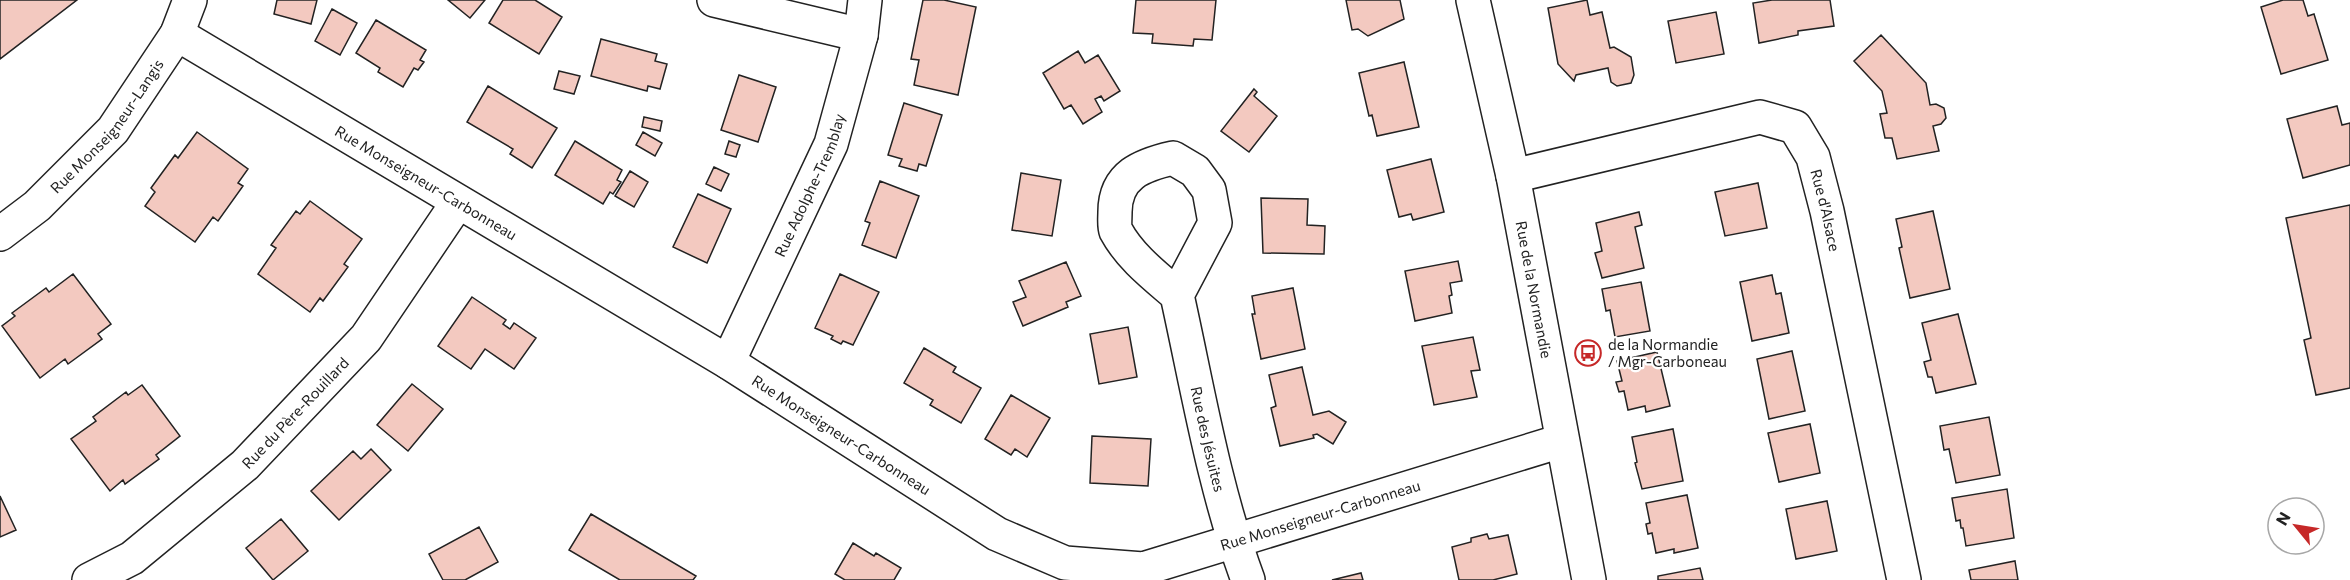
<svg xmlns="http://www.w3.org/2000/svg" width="2350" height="580" font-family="Commissioner,sans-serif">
  <rect width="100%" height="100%" fill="#fff"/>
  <path fill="#f3c9c0" stroke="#222" stroke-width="1.5" d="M0,0h77l-77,59z
    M277,0h40l-6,24 -37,-10z
    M448,0h37l-15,18z
    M503,0h32l27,17 -23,37 -50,-31z
    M923,0h21l32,7 -18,88 -44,-10 5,-25 -8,-1z
    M1136,0h80l-4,40 -18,-1 -1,7 -41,-3 1,-9 -20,-1z
    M1346,0h54l4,19 -36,17 -10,-7 -6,1z
    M1587,0l3,15 12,-3 8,36 4,-1 17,10 3,18 -3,8 -14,3 -6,-4 -3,-14 -32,7 -2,6 -16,-17 -10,-56z
    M1772,0h58l4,26 -36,5v4l-39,8 -6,-40z
    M2283,0h20l5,16 6,-2 14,46 -47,14 -20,-67z
    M332,9l25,14 -17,32 -25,-14z
    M1716,12l8,42 -48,9 -8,-42z
    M376,20l50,30 -6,10 4,2 -6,8 -4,-2 -11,19 -25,-15 2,-4 -24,-15z
    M1881,35l45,48 4,22 6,-1 8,4 2,10 -5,6 -8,2 6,25 -42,8 -5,-21h-7l-5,-24 7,-1 -5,-22 -28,-30z
    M601,39l56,15 -2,7 12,3 -7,25 -12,-3 -1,5 -56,-15z
    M1078,51l7,12 13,-8 22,36 -16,10 -3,-5 -6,3 7,13 -19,12 -12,-19 -7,4 -21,-36z
    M1404,62l15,65 -42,9 -5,-21 -3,1 -10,-43z
    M559,71l21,5 -6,18 -20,-5z
    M739,75l37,12 -18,55 -37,-12z
    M488,86l69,42 -25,40 -22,-14 3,-5 -46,-27z
    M1254,89l3,3 -3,4 23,20 -28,36 -28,-21z
    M904,103l38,12 -16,51 -7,-2 -2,7 -18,-5 3,-7 -14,-4z
    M2337,106l5,19 8,-2v42l-47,13 -16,-59z
    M644,117l18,4 -2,10 -18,-4z
    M197,132l51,37 -10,14 5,3 -25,35 -5,-4 -18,25 -50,-36 10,-14 -4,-4 24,-33 3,3z
    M643,132l19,11 -7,13 -19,-11z
    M575,141l47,29 -5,10 4,2 -8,12 -3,-2 -7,12 -48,-29z
    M729,141l11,4 -4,12 -11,-3z
    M1431,159l13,53 -31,8 -2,-6 -12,3 -12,-47z
    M714,167l15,7 -8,17 -15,-7z
    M630,171l18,11 -14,25 -19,-11z
    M1021,173l40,7 -9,56 -40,-6z
    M880,181l39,15 -23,62 -34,-13 8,-22 -5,-2z
    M1758,183l9,45 -42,8 -10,-44z
    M698,194l33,15 -24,54 -34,-16z
    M1261,198l47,1 -1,26 18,1 -1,28 -61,-1z
    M310,201l52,38 -18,25 4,3 -25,34 -3,-3 -10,14 -52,-38 18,-26 -5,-3 25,-34 4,3z
    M2350,205v183l-34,7 -12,-55 7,-2 -25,-120z
    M1933,211l17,78 -40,9 -11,-50 3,-1 -6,-28z
    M1639,212l3,13 -7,2 9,41 -42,10 -7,-25 7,-2 -6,-28z
    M1458,261l4,20 -12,2 2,12 -3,1 3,17 -37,8 -10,-50z
    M1066,262l15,34 -15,6 2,5 -45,19 -10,-24 13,-5 -7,-16z
    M73,274l38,50 -13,10 4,5 -34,25 -3,-5 -25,19 -38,-52 13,-10 -3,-3 34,-25 3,4z
    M840,274l39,18 -26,53 -10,-4 -2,3 -10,-5 2,-3 -18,-8z
    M1772,275l4,19 5,-1 8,40 -37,8 -12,-59z
    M1641,282l9,49 -35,6 -5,-27 -4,1 -4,-22z
    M1293,288l12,61 -44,10 -9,-45h3l-3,-18z
    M472,297l34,23 -3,4 7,5 4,-6 22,15 -22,31 -29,-20 -14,20 -33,-23z
    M1958,314l18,70 -40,9 -4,-16h-4l-4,-15 7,-2 -9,-37z
    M1128,327l9,50 -38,7 -9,-50z
    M1473,337l7,33 -9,1 6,26 -43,8 -12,-59z
    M924,348l32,19 -3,5 28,16 -20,35 -31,-18 3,-5 -29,-17z
    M1792,351l13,60 -36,8 -12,-60z
    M1657,352l13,54 -24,6 -1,-6 -17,4 -4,-19 -5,1 -3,-10 6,-1 -5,-20z
    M1302,367l11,48 16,-4 17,11 -13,22 -16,-10 -4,1 1,3 -34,8 -9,-38 5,-2 -7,-31z
    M412,384l31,25 -35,42 -31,-26z
    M142,385l38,51 -24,19 3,4 -34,25 -2,-4 -13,11 -39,-52 25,-18 -3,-4 33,-25 2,3z
    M1011,395l39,23 -23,39 -12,-8 -4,6 -26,-16z
    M1989,417l11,58 -44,8 -7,-34 -5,1 -4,-24z
    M1810,424l10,49 -41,9 -11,-49z
    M1673,429l10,52 -41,8 -7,-26 2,-1 -5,-25z
    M1092,436l59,3 -3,47 -58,-3z
    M371,449l20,21 -52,50 -28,-29 42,-40 8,8z
    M2007,489l7,49 -48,8 -3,-18h-2l-1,-8 -4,1 -4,-23z
    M1687,495l11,53 -24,5v-4l-18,4 -4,-20 -4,1 -2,-10 4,-1 -4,-20z
    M0,496l16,34 -16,7z
    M1827,501l10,50 -41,8 -10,-50z
    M591,514l105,62 -3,4h-73l-51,-30z
    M281,519l27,32 -35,29 -27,-32z
    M479,527l19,35 -33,18h-22l-14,-26z
    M1487,534l2,5 19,-4 9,39 -24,6h-34l-7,-33 19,-5v-4z
    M853,543l21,13 2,-3 25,15 -7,12h-49l-10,-6z
    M2015,561l3,19h-47l-2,-10z
    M1700,568l3,12h-45v-4z
    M1361,573l2,7h-31z"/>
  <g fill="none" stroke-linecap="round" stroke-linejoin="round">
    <g stroke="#222" stroke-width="36">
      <g id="minor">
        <path d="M714,0l147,35"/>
        <path id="s1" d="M1473,0l40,176 76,404"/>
        <path id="s2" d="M177,34l551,328 269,172 68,29 78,6 418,-128"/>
        <path id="s3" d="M1513,176l247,-59 35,10 18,30 14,54 77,369"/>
        <path id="s4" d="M0,234l37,-28 76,-76 64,-96 13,-34"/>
        <path id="s5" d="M1177,295c-22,-19 -47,-38 -61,-64 -2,-5 -1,-13 -1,-19 0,-37 27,-47 58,-54l22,13 14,19 6,33 -38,72c21,95 37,193 71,285"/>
        <path id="s6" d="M728,362l103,-218 30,-109 4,-35"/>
        <path id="s7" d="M89,580l43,-22 113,-93 121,-127 92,-136"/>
      </g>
    </g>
    <use href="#minor" stroke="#fff" stroke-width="33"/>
  </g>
  <defs>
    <g id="bus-ring" transform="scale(1.35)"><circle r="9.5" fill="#fff" stroke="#c62828" stroke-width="1.5"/><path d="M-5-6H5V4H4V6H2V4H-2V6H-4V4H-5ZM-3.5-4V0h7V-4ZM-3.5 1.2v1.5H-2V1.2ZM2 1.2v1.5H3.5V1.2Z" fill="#c62828"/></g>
  </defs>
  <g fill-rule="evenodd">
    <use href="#bus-ring" x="1588" y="353"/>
  </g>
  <g text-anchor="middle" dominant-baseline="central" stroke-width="4.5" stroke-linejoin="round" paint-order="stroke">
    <g font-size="15" fill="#222" stroke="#fff">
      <text stroke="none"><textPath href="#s4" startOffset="153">Rue Monseigneur-Langis</textPath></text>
      <text stroke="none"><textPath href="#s2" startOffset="290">Rue Monseigneur-Carbonneau</textPath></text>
      <text stroke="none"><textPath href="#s6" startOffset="195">Rue Adolphe-Tremblay</textPath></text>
      <text stroke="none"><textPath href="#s3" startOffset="380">Rue d'Alsace</textPath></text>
      <text stroke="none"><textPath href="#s1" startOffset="296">Rue de la Normandie</textPath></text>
      <text stroke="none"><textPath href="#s7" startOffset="267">Rue du Père-Rouillard</textPath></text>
      <text stroke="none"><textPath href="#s2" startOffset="776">Rue Monseigneur-Carbonneau</textPath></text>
      <text stroke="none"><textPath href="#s5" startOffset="507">Rue des Jésuites</textPath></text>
      <text stroke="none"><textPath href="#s2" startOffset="1298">Rue Monseigneur-Carbonneau</textPath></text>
    </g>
    <g font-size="15" fill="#222" stroke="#fff" text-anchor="start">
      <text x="1608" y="344">de la Normandie<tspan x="1608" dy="17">/ Mgr-Carboneau</tspan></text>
    </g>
  </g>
  <g transform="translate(2296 526) rotate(300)"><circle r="28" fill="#ffffff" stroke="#a7a7a7" stroke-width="1.5"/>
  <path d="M0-4.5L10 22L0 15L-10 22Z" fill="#c62828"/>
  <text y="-9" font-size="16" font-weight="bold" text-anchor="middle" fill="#222222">N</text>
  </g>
</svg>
